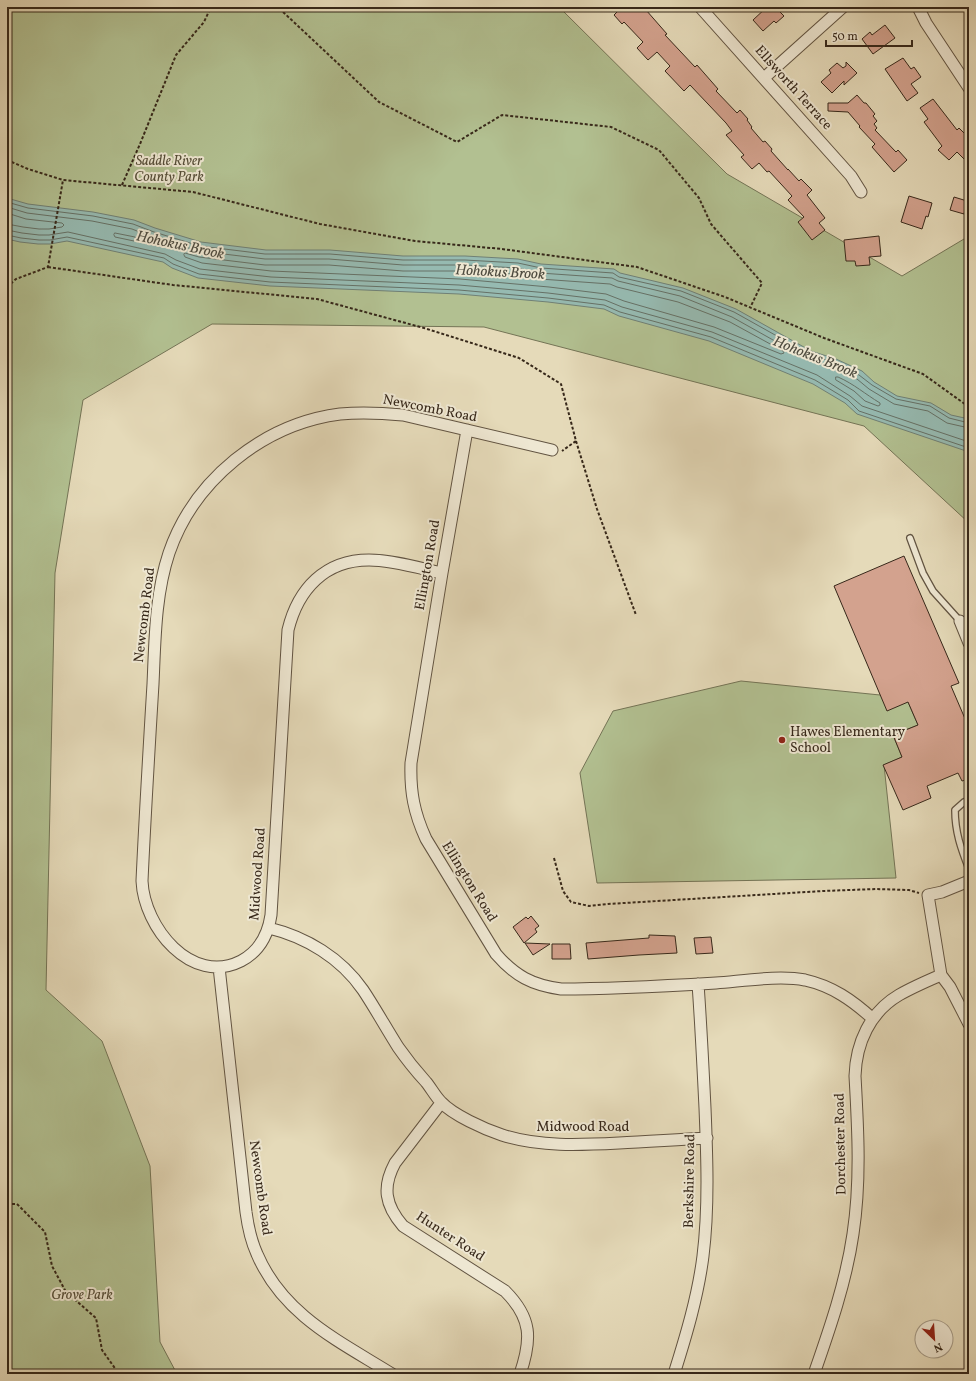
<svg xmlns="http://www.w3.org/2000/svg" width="976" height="1381" font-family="Vollkorn,serif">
  <rect width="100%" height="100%" fill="#e5dab9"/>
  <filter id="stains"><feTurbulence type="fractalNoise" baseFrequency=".005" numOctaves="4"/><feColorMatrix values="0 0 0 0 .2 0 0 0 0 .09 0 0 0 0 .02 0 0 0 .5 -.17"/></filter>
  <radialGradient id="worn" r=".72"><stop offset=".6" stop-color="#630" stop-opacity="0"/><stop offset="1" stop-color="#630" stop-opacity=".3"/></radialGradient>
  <path fill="#b2c091" stroke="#747456" d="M7,7h552l168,167 175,102 67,-40v287l-105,-97 -380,-99 -272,-3 -129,76 -28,173 -9,417 56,51 48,125 10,176 17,32h-170z
    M741,681l139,14 28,7 10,23 -25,10 9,22 -18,8 12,113 -299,5 -17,-110 33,-62z"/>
  <path fill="#96bab1" stroke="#708075" d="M7,198l21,6 65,8 41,8 21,8 46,14 65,8h64l73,6h62l53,3 23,5 73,5 6,4 63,15 53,21 75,42 25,8 26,12 12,11 23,14 34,7 20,12 18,4v33l-112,-38 -12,-11 -32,-19 -104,-43 -90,-25 -15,-7 -56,-7 -89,-8 -189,-8 -72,-8 -26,-10 -9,-6 -96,-21 -17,3h-12l-18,-2 -13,-3z"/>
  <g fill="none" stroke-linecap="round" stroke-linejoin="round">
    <path stroke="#667166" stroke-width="1" d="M7,202l21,6 65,8 40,8 21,8 46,14 65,8h65l73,6h62l53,3 23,5 72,5 6,4 62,14 53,21 75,42 26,9 24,12 13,10 24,14 34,7 19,12 20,5
      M7,207l20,6 65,8 40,8 20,8 47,14 66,8h64l74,6h62l52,3 23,5 72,5 6,3 62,15 52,21 75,42 26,8 24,12 12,10 25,15 34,7 19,12 22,5
      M7,213l19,6 36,4 2,2 -2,2 -13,2h-10l-16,-2 -16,-3
      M7,230l15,3 17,2h10l19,-3 97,22 11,6 24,9 71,8 188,8 89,8 57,7 17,7 90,25 105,43 33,21 12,10 107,36
      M115,233l20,4 1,2 -2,2 -19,-4 -1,-2z
      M7,235l14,3 18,2h11l17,-3 97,21 9,6 26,10 71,8 189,8 89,8 56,7 16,7 91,25 104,43 33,20 11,11 110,37
      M185,253l14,4 66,8h64l74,6h62l51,3 24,5 70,5 7,3 61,15 52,20 53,29 1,2 -3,1 -67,-27 -90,-26 -18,-7 -57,-7 -89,-8 -189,-8 -69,-8 -17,-6 -1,-2z
      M836,377h2c16,7 27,17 42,26v2l-2,1 -13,-5 -11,-10 -18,-11z"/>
  </g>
  <path fill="#d3a28e" stroke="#37281a" d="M622,7h19l4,4 1,-1 21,24 -2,1 30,32 2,-2 21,24 -2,2 21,22 3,-3 8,9 -1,1 5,7 -1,1 12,14 2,-1 7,8 -1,2 17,19v-1l11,12 2,-2 11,11 -5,5 18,23 -6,5 6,7 -13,10 -14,-18 6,-5 -16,-17 4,-4 -23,-25 -2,1 -8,-9 -7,6 -11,-12 3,-2 -18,-20 6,-4 -6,-8 -36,-38 -6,6 -19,-20 5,-5 -13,-14 -9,8 -11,-12 6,-6 -19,-20 -2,2 -8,-9z
    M767,7h8l9,9 -8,7 -2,-2 -11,10 -10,-11z
    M885,25l10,13 -22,16 -11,-15 8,-7 2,3z
    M903,58l8,11 3,-2 7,10 -10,7 7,9 -11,8 -22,-32z
    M846,62l11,11 -13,12v-4l-12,12 -11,-11 10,-9 -2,-3 8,-7 6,5 3,-2z
    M857,95l7,8h2l9,11 -2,2 4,5 -3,3 3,4 -2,2 21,22 2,-2 9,10 -13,12 -22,-25 3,-3 -16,-17 1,-1 -12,-14 -20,-1v-8h20z
    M933,99l24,31 2,-2 10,10v26l-12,-12 -8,8 -11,-10 4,-4 -18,-24 4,-3 -8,-11z
    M909,196l23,7 -4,14 -2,-1 -4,13 -21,-7z
    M954,197l13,4 -3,13 -14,-4z
    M879,236l2,20 -12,1 1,8 -14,1 -1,-5h-9l-2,-21z
    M904,556l55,127 -8,3 18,42v51l-7,2 -4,-8 -31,13 4,12 -28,12 -20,-45 19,-8 -9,-22 25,-10 -10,-23 -21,9 -53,-125z
    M531,916l8,10 -4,3 2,3 -13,11 -11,-16 13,-10 2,2z
    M649,935l26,1 2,17 -38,2 -51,4 -2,-16 63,-5z
    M711,937l2,16 -17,1 -2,-16z
    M525,943l25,1 -17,11z
    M552,944h18l1,15h-19z"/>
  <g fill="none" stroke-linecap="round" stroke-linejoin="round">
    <g stroke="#625442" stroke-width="8">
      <path id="service" d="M910,538l13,35 10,18 27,30
        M969,800l-5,2 -9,8c0,22 6,39 14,59"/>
    </g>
    <g stroke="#625442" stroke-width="13">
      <path id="minor" d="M700,7l151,169 10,16
        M918,7l8,16 43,65
        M764,78l79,-71
        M467,430l-25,143 -31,190c-1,29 3,50 15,76l70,115c19,22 36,31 65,35 52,0 104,-3 155,-6 27,-2 63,-8 89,-3 27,6 47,20 68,39
        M442,573c-23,-5 -50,-13 -73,-13 -44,0 -71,29 -81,70l-17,285c-3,20 -11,36 -30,46 -50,25 -97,-34 -99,-80 3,-66 7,-131 11,-197 2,-43 2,-89 16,-131 25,-73 94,-129 171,-139 21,-2 42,-1 63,1l149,35
        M960,621l9,22
        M969,881l-27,11 -14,3 13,80 9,12 19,37
        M269,928c37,9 72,30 94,62 12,18 23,38 35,57 9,13 18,24 28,35 5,6 9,14 15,20 12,13 43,27 61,33 37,12 78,10 117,8 29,-2 58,-3 88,-5
        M219,967l27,245c2,15 5,29 11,42 26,61 82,87 135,120
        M441,1103l-46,60c-13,24 -10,42 8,63l102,65c27,27 27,48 15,83
        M674,1374c12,-38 24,-78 29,-118 6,-49 4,-99 2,-148 -2,-41 -4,-83 -7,-124
        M814,1374c16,-46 32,-92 39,-140 8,-53 5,-105 2,-158 1,-33 15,-64 44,-81 14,-8 28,-14 42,-20"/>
    </g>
    <path stroke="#37281a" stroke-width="2" stroke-dasharray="3 2" stroke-linecap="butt" d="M269,7l13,4 97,91 78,40 45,-27 109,12 48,23 40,48 12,26 51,59 -12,25
      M7,160l21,9 35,11 130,12 127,32 95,17 87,8 135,18 88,30 99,41 99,36 46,33
      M122,185l18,-41 36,-89 28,-33 7,-15
      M48,267l125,18 144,14 107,29 95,30 42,26 15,57 -14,10
      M7,287l9,-8 32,-12 15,-87
      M576,441l21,68 39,106
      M554,858l9,33 8,11 18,4 19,-2 215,-13 53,-2 33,1 10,3
      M7,1204h10l28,28 7,34 14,26 30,26 6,32 17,24"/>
    <use href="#service" stroke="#eee7d2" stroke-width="5.5"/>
    <use href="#minor" stroke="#eee7d2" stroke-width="11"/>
  </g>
  <circle fill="#8f2418" stroke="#eee7d2" stroke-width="1.5" cx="782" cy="740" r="4"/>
  <g text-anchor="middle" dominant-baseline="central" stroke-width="4" stroke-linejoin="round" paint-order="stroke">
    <g font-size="14" fill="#37281a" stroke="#eee7d2">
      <text transform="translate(793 88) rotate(48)">Ellsworth Terrace</text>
      <text transform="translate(430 409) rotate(11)">Newcomb Road</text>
      <text transform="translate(428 565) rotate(-80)">Ellington Road</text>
      <text transform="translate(145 615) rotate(-83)">Newcomb Road</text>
      <text transform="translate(258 874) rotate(-86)">Midwood Road</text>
      <text transform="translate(469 882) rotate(58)">Ellington Road</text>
      <text x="583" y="1127">Midwood Road</text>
      <text transform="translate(841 1144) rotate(-91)">Dorchester Road</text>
      <text transform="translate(690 1181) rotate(-89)">Berkshire Road</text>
      <text transform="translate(260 1188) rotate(82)">Newcomb Road</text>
      <text transform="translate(450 1237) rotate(33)">Hunter Road</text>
    </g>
    <g font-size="14" font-style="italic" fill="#564e38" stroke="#eee7d2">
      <text x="169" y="161">Saddle River<tspan x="169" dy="16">County Park</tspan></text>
      <text x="82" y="1295">Grove Park</text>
    </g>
    <g font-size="14" fill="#37281a" stroke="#eee7d2" text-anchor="start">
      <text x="790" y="732">Hawes Elementary<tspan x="790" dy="16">School</tspan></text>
    </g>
    <g font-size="15" font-style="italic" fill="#4f4c40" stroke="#eee7d2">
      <text transform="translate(180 246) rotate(12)">Hohokus Brook</text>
      <text transform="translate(500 273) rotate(3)">Hohokus Brook</text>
      <text transform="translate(815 358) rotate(22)">Hohokus Brook</text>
    </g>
  </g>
  <rect width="976" height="1381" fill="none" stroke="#e5dab9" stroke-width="24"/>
  <rect x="8" y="8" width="960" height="1365" fill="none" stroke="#37281a" stroke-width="2"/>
  <rect x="12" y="12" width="952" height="1357" fill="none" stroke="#37281a"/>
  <g transform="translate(934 1339) rotate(155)"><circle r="19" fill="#eee7d2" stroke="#a59b88"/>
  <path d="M0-3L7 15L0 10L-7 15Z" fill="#8f2418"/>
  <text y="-6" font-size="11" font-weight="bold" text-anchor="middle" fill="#37281a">N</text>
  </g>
  <path d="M826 40v6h86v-6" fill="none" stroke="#37281a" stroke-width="2"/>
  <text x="832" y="40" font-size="12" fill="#37281a" stroke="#eee7d2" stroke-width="3" paint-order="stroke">50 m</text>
  <rect width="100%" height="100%" filter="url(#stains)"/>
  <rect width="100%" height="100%" fill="url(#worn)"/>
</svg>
